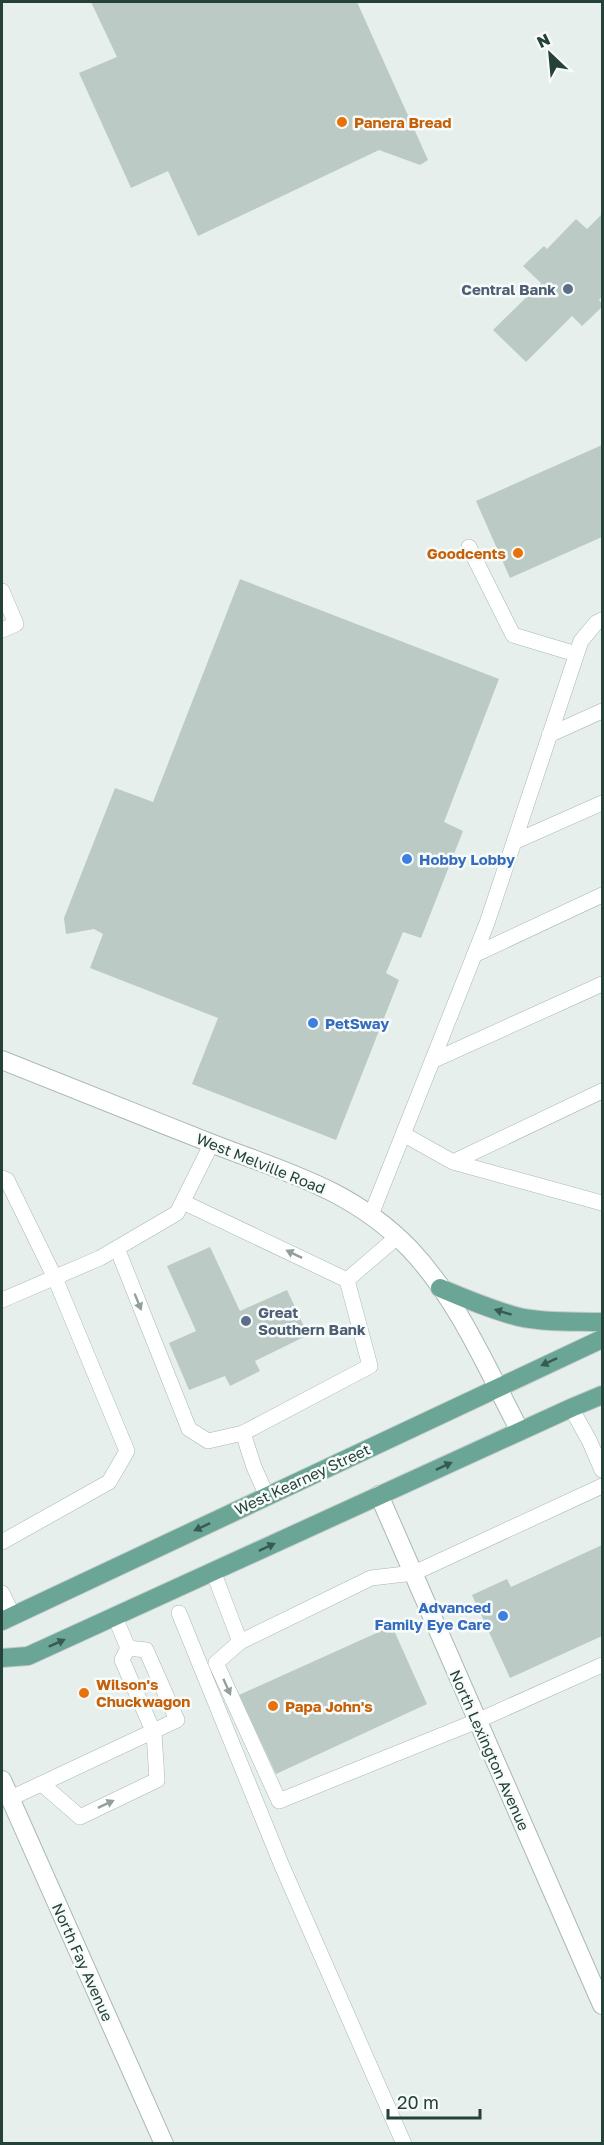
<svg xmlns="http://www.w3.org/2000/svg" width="604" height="2145" font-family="'Golos Text',sans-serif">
  <rect width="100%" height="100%" fill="#e6efeb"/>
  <path fill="#bbcac4" d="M91,2h266l71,158 -8,5 -41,-15 -181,86 -30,-65 -37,17 -52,-115 38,-16z
    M602,214v82l-3,4 3,3v4l-20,19 -10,-10 -46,46 -33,-32 48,-47 -18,-17 21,-20 3,3 29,-30 11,10z
    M602,445v92l-92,41 -34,-77z
    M240,579l259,100 -55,143 19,9 -42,107 -18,-6 -17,41 13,7 -63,160 -144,-56 26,-66 -128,-50 13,-34 -9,-5 -28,5 -2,-16 51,-130 38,14z
    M210,1247l30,64 47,-21 21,45 -53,26 5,10 -30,15 -5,-10 -36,14 -20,-47 27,-12 -29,-65z
    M602,1545v91l-92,42 -38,-83 35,-16 4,8z
    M392,1626l35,78 -151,70 -37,-79z"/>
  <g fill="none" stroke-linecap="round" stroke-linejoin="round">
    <g stroke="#a8b8b2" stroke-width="16">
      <path id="lane" d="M469,547l44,88 63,19
        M2,591l14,33 -14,6
        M549,735l53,-24
        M514,842l88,-39
        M474,955l128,-60
        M432,1061l170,-77
        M403,1134l50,28 149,-71
        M453,1162l149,41
        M2,1178l5,2 48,98 72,173 -18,31 -107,60
        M183,1202l164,78
        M371,1215l116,-292 94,-282 15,-18 6,-3
        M117,1248l72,181 19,12 35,-8
        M2,1300l98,-42 77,-45 35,-70
        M571,1408l18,32 13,30
        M267,1496l-13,-29 -11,-34 127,-67 -23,-86 50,-43
        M213,1571l27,71 131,-64 43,-5 188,-87
        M2,1593l11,22
        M179,1613l103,253 122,278
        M240,1642l-24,21 63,138 198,-80 125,-56
        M42,1784l38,33 77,-37 -3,-47 -32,-73 6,-12 -13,-31
        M11,1798l166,-78 -31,-70 -18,-2"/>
    </g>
    <g stroke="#a8b8b2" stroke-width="20">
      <path id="street" d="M2,1060c68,27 137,55 206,82 76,30 143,46 202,107 49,52 77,120 110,182
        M379,1495l223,510
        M2,1780l162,364"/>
    </g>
    <g stroke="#c2cac8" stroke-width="20">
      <path id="primary" d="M440,1288c26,11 52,22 79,29 27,6 56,4 83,5
        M2,1621l600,-282
        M2,1658l26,-2 543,-248 31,-13"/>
    </g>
    <use href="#lane" stroke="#fff" stroke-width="15"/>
    <use href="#street" stroke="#fff" stroke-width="18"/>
    <use href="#primary" stroke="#6aa596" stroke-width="18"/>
  </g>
  <defs><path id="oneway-solid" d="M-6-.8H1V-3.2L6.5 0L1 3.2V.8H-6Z" transform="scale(1.5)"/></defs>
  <g fill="#92a09c">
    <use href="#oneway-solid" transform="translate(294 1254) rotate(-154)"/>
    <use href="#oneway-solid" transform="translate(138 1302) rotate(68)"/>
    <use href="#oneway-solid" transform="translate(227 1687) rotate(66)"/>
    <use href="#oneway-solid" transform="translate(106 1804) rotate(-25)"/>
  </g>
  <g fill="#365b51">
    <use href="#oneway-solid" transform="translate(503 1312) rotate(-163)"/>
    <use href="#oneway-solid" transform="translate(549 1362) rotate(155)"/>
    <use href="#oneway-solid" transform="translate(444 1466) rotate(-25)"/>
    <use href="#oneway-solid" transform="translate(202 1527) rotate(155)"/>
    <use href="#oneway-solid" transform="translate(267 1547) rotate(-25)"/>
    <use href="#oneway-solid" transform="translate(57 1643) rotate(-24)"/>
  </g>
  <g fill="#e8710a" stroke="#f7fbf9" stroke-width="2">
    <circle cx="342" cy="122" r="6"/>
    <circle cx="518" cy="553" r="6"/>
    <circle cx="84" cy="1693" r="6"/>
    <circle cx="273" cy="1706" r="6"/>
  </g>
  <g fill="#5c6f8a" stroke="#f7fbf9" stroke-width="2">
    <circle cx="568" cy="289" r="6"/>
    <circle cx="246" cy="1321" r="6"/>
  </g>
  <g fill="#3f7fe0" stroke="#f7fbf9" stroke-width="2">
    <circle cx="407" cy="859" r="6"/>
    <circle cx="313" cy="1023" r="6"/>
    <circle cx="503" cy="1616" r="6"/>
  </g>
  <g text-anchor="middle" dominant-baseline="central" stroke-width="5" stroke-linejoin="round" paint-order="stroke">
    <g font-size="15" font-weight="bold" fill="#c56008" stroke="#f7fbf9" text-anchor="start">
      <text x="354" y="122">Panera Bread</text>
      <text x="506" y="553" text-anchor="end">Goodcents</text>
      <text x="96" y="1684">Wilson's<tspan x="96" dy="17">Chuckwagon</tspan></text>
      <text x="285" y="1706">Papa John's</text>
    </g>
    <g font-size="15" font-weight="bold" fill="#4e5e75" stroke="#f7fbf9" text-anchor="end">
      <text x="556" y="289">Central Bank</text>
      <text x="258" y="1312" text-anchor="start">Great<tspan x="258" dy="17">Southern Bank</tspan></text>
    </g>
    <g font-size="15" font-weight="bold" fill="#366cbe" stroke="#f7fbf9" text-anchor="start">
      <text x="419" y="859">Hobby Lobby</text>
      <text x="325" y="1023">PetSway</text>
      <text x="491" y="1607" text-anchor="end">Advanced<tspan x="491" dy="17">Family Eye Care</tspan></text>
    </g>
    <g font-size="15" fill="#24423a" stroke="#f7fbf9">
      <text transform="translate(261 1163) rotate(22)">West Melville Road</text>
      <text transform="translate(302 1479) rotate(-25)">West Kearney Street</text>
      <text transform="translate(490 1750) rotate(66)">North Lexington Avenue</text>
      <text transform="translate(83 1962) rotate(66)">North Fay Avenue</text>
    </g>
  </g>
  <rect width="604" height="2145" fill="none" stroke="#24423a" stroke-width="6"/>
  <g transform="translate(550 54) rotate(334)" stroke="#f7fbf9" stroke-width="4.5" paint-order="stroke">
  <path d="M0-4.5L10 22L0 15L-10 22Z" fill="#24423a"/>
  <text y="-9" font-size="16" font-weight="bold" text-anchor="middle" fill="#24423a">N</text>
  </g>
  <path d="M388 2109v9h92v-9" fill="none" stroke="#24423a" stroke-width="3"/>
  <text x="397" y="2109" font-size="18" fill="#24423a" stroke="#f7fbf9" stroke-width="4.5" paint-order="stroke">20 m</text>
</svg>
